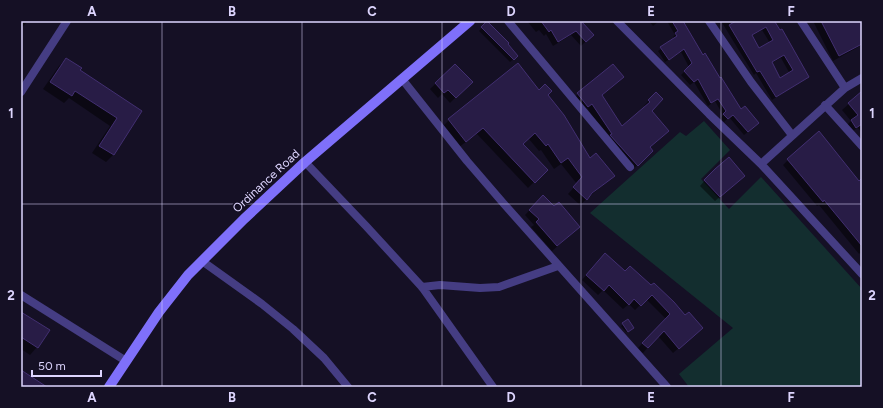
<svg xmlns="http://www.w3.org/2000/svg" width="883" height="408" font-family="Figtree,sans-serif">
  <rect width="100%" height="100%" fill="#151025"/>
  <path fill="#132e2f" d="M704,121l26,29 -29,29 28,30 32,-32 101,112v98h-173l-10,-13 54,-46 -143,-115 90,-81 6,4z"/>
  <path fill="#0007" fill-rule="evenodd" d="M21,21h7l-7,8z
    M527,21h52l13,14 -11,11 -10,-11 -18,11 -7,-12 -2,2 -5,-6 -3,2z
    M649,21h10l-6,5z
    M667,21h15l20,35 38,55 15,15 -11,9 -15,-18 -5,5 -3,-4 2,-3 -8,-14 -7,5 -14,-24 -4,3 -9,-10 8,-8 -8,-15 -16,10 -7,-11 16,-12 -1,-2 2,-2z
    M721,21h52l35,55 -36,24 -16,-27 -2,2zM762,30l8,13 -11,7 -8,-14zM781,58l9,16 -10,5 -9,-16z
    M813,21h49v24l-29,16z
    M487,22l30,34 -7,6 -31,-31z
    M66,59l12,12 63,41 -28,43 -7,7 -14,-9 18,-27 -41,-28 -5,5 -21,-14 16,-23z
    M455,65l16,17 -21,21 -8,-9 -4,4 -8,-9z
    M618,82l-17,14 21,31 24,-20 -2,-1 7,-8 -2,50 3,3 -20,19 -24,-31 -21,-31 -4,3 -10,-12 5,-5z
    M539,91l8,4 42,64 24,17 -33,29 -12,-11 9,-10 -16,-20 -7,5 -13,-19 -2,1 -11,-13 -6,6 24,26 -18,18 -51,-54 -18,13 -16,-21 6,-6z
    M861,93l1,40 -4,-5 -9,5 -4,-6 6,-6 -9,-11z
    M788,160l71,22 3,-1v74l-2,-2 -1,1 -40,-49 -2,1 -34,-41z
    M715,169l24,11 -24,21 -15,-15z
    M543,196l31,36 -22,19 -21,-24 3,-2 -9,-10z
    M600,259l25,13 5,-5 66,66 -23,20 -15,-17 -15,17 -5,-5 28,-29 -20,-20 -11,11 -6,-6 -6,5 -20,-19 -5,5 -16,-15z
    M21,313l16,34 -7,8 -9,-6z
    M627,321l4,8 -5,3 -5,-6z"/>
  <path fill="#281c46" stroke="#422f71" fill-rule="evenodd" d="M487,21l22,22 -1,1 10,12 -4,4 -33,-33z
    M541,21h40l13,14 -8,7 -10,-11 -18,11 -7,-12 -2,2z
    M672,21h11l20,34 2,-2 15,25 1,-1 20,32 4,-3 14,17 -11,9 -15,-17 -5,4 -5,-5 3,-3 -8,-12 -7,4 -13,-24 -4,3 -10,-11 8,-8 -8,-14 -15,11 -9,-13 17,-11 -2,-3 3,-2z
    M736,21h40l-1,1 5,8 2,-1 27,48 -33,20 -16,-26 -3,1 -28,-47zM766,27l7,13 -14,8 -7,-13zM784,55l9,15 -13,8 -8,-16z
    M821,21h41v23l-23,12z
    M66,58l16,10 -2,2 62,41 -28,44 -15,-9 18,-28 -42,-27 -3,5 -22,-14z
    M518,63l21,27 6,-6 7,7 -4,4 16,20 26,43 6,-5 19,23 -23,17 -5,7 -14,-13 9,-10 -14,-19 -7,5 -13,-19 -2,2 -11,-13 -12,11 25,26 -13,13 -52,-55 -17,14 -18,-23z
    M455,64l18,18 -17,16 -8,-8 -4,3 -9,-10z
    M613,64l11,13 -22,18 20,31 28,-24 -2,-2 8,-8 7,7 -11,12 17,20 -19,16 3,4 -15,15 -28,-31 2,-1 -20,-30 -4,3 -11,-14z
    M862,91v33l-6,4 -5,-8 7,-5 -10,-12z
    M819,131l40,50 3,-3v68l-38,-46 -1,2 -36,-43z
    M729,157l16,19 -25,21 -16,-17 11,-11z
    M543,195l11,11 5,-4 21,25 -23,19 -21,-24 3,-3 -10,-9z
    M605,253l20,18 5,-5 21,19 3,-2 20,19 11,13 4,-3 14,16 -24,21 -15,-18 -16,17 -6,-5 28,-29 -18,-19 -11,11 -7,-7 -5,6 -20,-20 -5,6 -18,-16z
    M21,312l29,18 -12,18 -17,-11z
    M628,319l6,9 -6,4 -6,-9z
    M21,370l26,17h-26z"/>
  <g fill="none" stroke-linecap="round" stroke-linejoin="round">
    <path stroke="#453d83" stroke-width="8" d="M508,21l122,146
      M617,21l92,93 52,50 101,110
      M709,21l42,61 41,53
      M801,21l44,67
      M402,79l65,82 37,43 163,183
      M21,92l46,-71
      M825,105l37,41
      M305,162l61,64 56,61 71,100
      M761,164l84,-76 17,-10
      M202,261l60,43 31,25 31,29 24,29
      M422,287l18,-2 40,3 19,-1 59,-21
      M21,295l105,66"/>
    <path stroke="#7f70fa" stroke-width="10" d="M109,387l50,-75 29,-37 56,-56 61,-57 165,-141"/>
  </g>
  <path fill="none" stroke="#ddd5fe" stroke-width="1" stroke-opacity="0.55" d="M162,21v366M302,21v366M442,21v366M581,21v366M721,21v366M21,204h841"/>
  <g text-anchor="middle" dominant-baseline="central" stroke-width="3" stroke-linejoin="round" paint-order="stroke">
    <g font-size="12" fill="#ddd5fe" stroke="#151025">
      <text transform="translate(266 181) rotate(-43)">Ordinance Road</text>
    </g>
  </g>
  <rect width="883" height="408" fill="none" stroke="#151025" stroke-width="44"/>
  <path d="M32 370v6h69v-6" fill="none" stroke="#ddd5fe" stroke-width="2"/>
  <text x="38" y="370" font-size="12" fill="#ddd5fe" stroke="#151025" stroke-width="3" paint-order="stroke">50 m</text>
  <rect x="22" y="22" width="839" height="364" fill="none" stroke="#ddd5fe" stroke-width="1.5"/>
  <g font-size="13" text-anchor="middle" font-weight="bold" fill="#ddd5fe">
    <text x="92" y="16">A</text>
    <text x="232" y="16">B</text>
    <text x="372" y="16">C</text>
    <text x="511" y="16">D</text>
    <text x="651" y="16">E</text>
    <text x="791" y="16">F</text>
    <text x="11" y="118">1</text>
    <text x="872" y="118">1</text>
    <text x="11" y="300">2</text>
    <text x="872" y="300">2</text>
    <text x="92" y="402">A</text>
    <text x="232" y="402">B</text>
    <text x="372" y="402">C</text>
    <text x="511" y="402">D</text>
    <text x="651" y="402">E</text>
    <text x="791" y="402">F</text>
  </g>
</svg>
